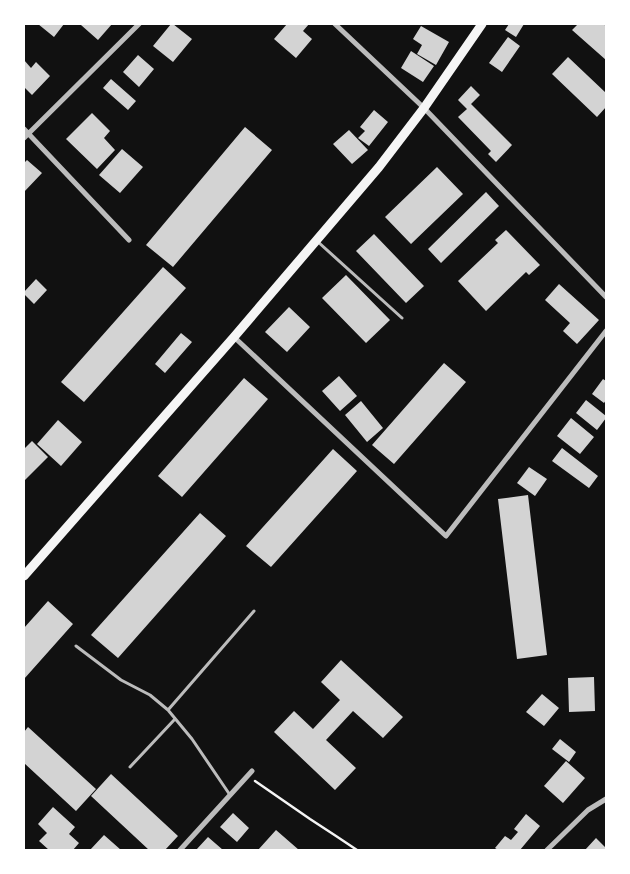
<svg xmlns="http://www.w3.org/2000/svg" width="630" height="874" font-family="Montserrat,sans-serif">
  <rect width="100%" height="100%" fill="#111"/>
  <path fill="#d3d3d3" d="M38,24h26l-10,13z
    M83,24h29l-14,16 -17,-15z
    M171,24h2l19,15 -19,23 -20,-16z
    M287,24h22l-6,7 9,8 -16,19 -22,-19z
    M509,24h15l-8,13 -11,-7z
    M578,24h25l3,2v34l-34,-30z
    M421,26l28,16 -13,23 -19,-11 5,-9 -9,-6z
    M508,37l12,9 -18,26 -13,-9z
    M411,51l23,15 -11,16 -22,-14z
    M138,55l16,14 -15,18 -16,-15z
    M568,57l38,36v14l-9,10 -45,-43z
    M24,60l7,8 5,-6 14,14 -18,19 -8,-8z
    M111,79l25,22 -8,9 -25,-22z
    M471,86l9,9 -9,9 41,41 -16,17 -8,-8 3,-3 -33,-34 9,-8 -9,-9z
    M374,110l14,12 -19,24 -11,-8 7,-7 -5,-4z
    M92,113l18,18 -6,7 11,12 -18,19 -31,-30z
    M245,127l27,23 -99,117 -27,-22z
    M349,130l19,20 -16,14 -19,-20z
    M122,149l21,18 -23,26 -21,-18z
    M27,160l15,13 -18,19v-29z
    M437,167l26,27 -52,50 -26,-27z
    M486,192l13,14 -58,57 -13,-14z
    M506,230l34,35 -11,10 -3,-3 -40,39 -28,-30 40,-38 -3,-3z
    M374,234l50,52 -18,17 -50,-52z
    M163,267l23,21 -102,114 -23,-20z
    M346,275l44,45 -24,23 -44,-45z
    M36,279l11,11 -13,14 -10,-10v-2z
    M559,284l40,36 -22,24 -14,-13 7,-8 -25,-23z
    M289,307l21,20 -23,25 -22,-20z
    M181,333l11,9 -27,31 -10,-9z
    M444,363l22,19 -72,82 -22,-19z
    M339,376l18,20 -17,15 -18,-20z
    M244,378l24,21 -86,98 -24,-21z
    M603,379l3,2v19l-2,3 -12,-9z
    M586,400l20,16v2l-9,12 -21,-17z
    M361,401l22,27 -16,14 -22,-27z
    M571,418l23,19 -14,17 -23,-18z
    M58,420l24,22 -21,24 -24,-22z
    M32,441l16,16 -24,24v-32z
    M562,448l36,28 -9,12 -37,-27z
    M333,449l24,22 -86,96 -25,-21z
    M529,467l18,12 -12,17 -18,-13z
    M528,495l19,160 -30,4 -19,-160z
    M200,513l26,23 -108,122 -27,-23z
    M48,601l25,23 -49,55v-51z
    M341,660l62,57 -20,21 -30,-27 -27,29 30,28 -21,22 -61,-58 20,-21 19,18 27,-29 -19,-18z
    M594,677l1,34 -26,1 -1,-34z
    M542,694l17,14 -15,18 -18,-14z
    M28,727l68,62 -20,22 -52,-48v-31z
    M560,739l16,13 -7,10 -17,-13z
    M566,761l19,17 -22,25 -19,-17z
    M111,774l67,62 -13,14h-16l-58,-54z
    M53,807l22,20 -6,7 10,9 -6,7h-24l-10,-9 8,-8 -9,-9z
    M233,813l16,15 -12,14 -17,-15z
    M526,814l14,12 -20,24h-22l-3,-2 10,-12 6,4 7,-8 -4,-3z
    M276,830l23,20h-41z
    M104,835l17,15h-31z
    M208,837l15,13h-27z
    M596,838l10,10v2h-21z"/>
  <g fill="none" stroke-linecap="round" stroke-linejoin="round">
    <path stroke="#f5f5f5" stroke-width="2.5" d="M255,781l55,38 26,17 21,14"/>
    <path stroke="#bcbcbc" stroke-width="3" d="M317,241l85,77
      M76,646l45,34 29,15 18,15 24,29 38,56
      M168,710l86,-99
      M130,767l45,-48"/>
    <path stroke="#bcbcbc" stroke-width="5" d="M335,24l89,84 182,189
      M24,129l105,111
      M24,138l115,-114
      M234,337l212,199 160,-205
      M180,850l72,-79
      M547,850l41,-40 18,-11"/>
    <path stroke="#f5f5f5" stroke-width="9" d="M24,576l210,-239 145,-170 45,-59 58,-84"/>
  </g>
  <rect width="630" height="874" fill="none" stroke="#ffffff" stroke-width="50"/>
</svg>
